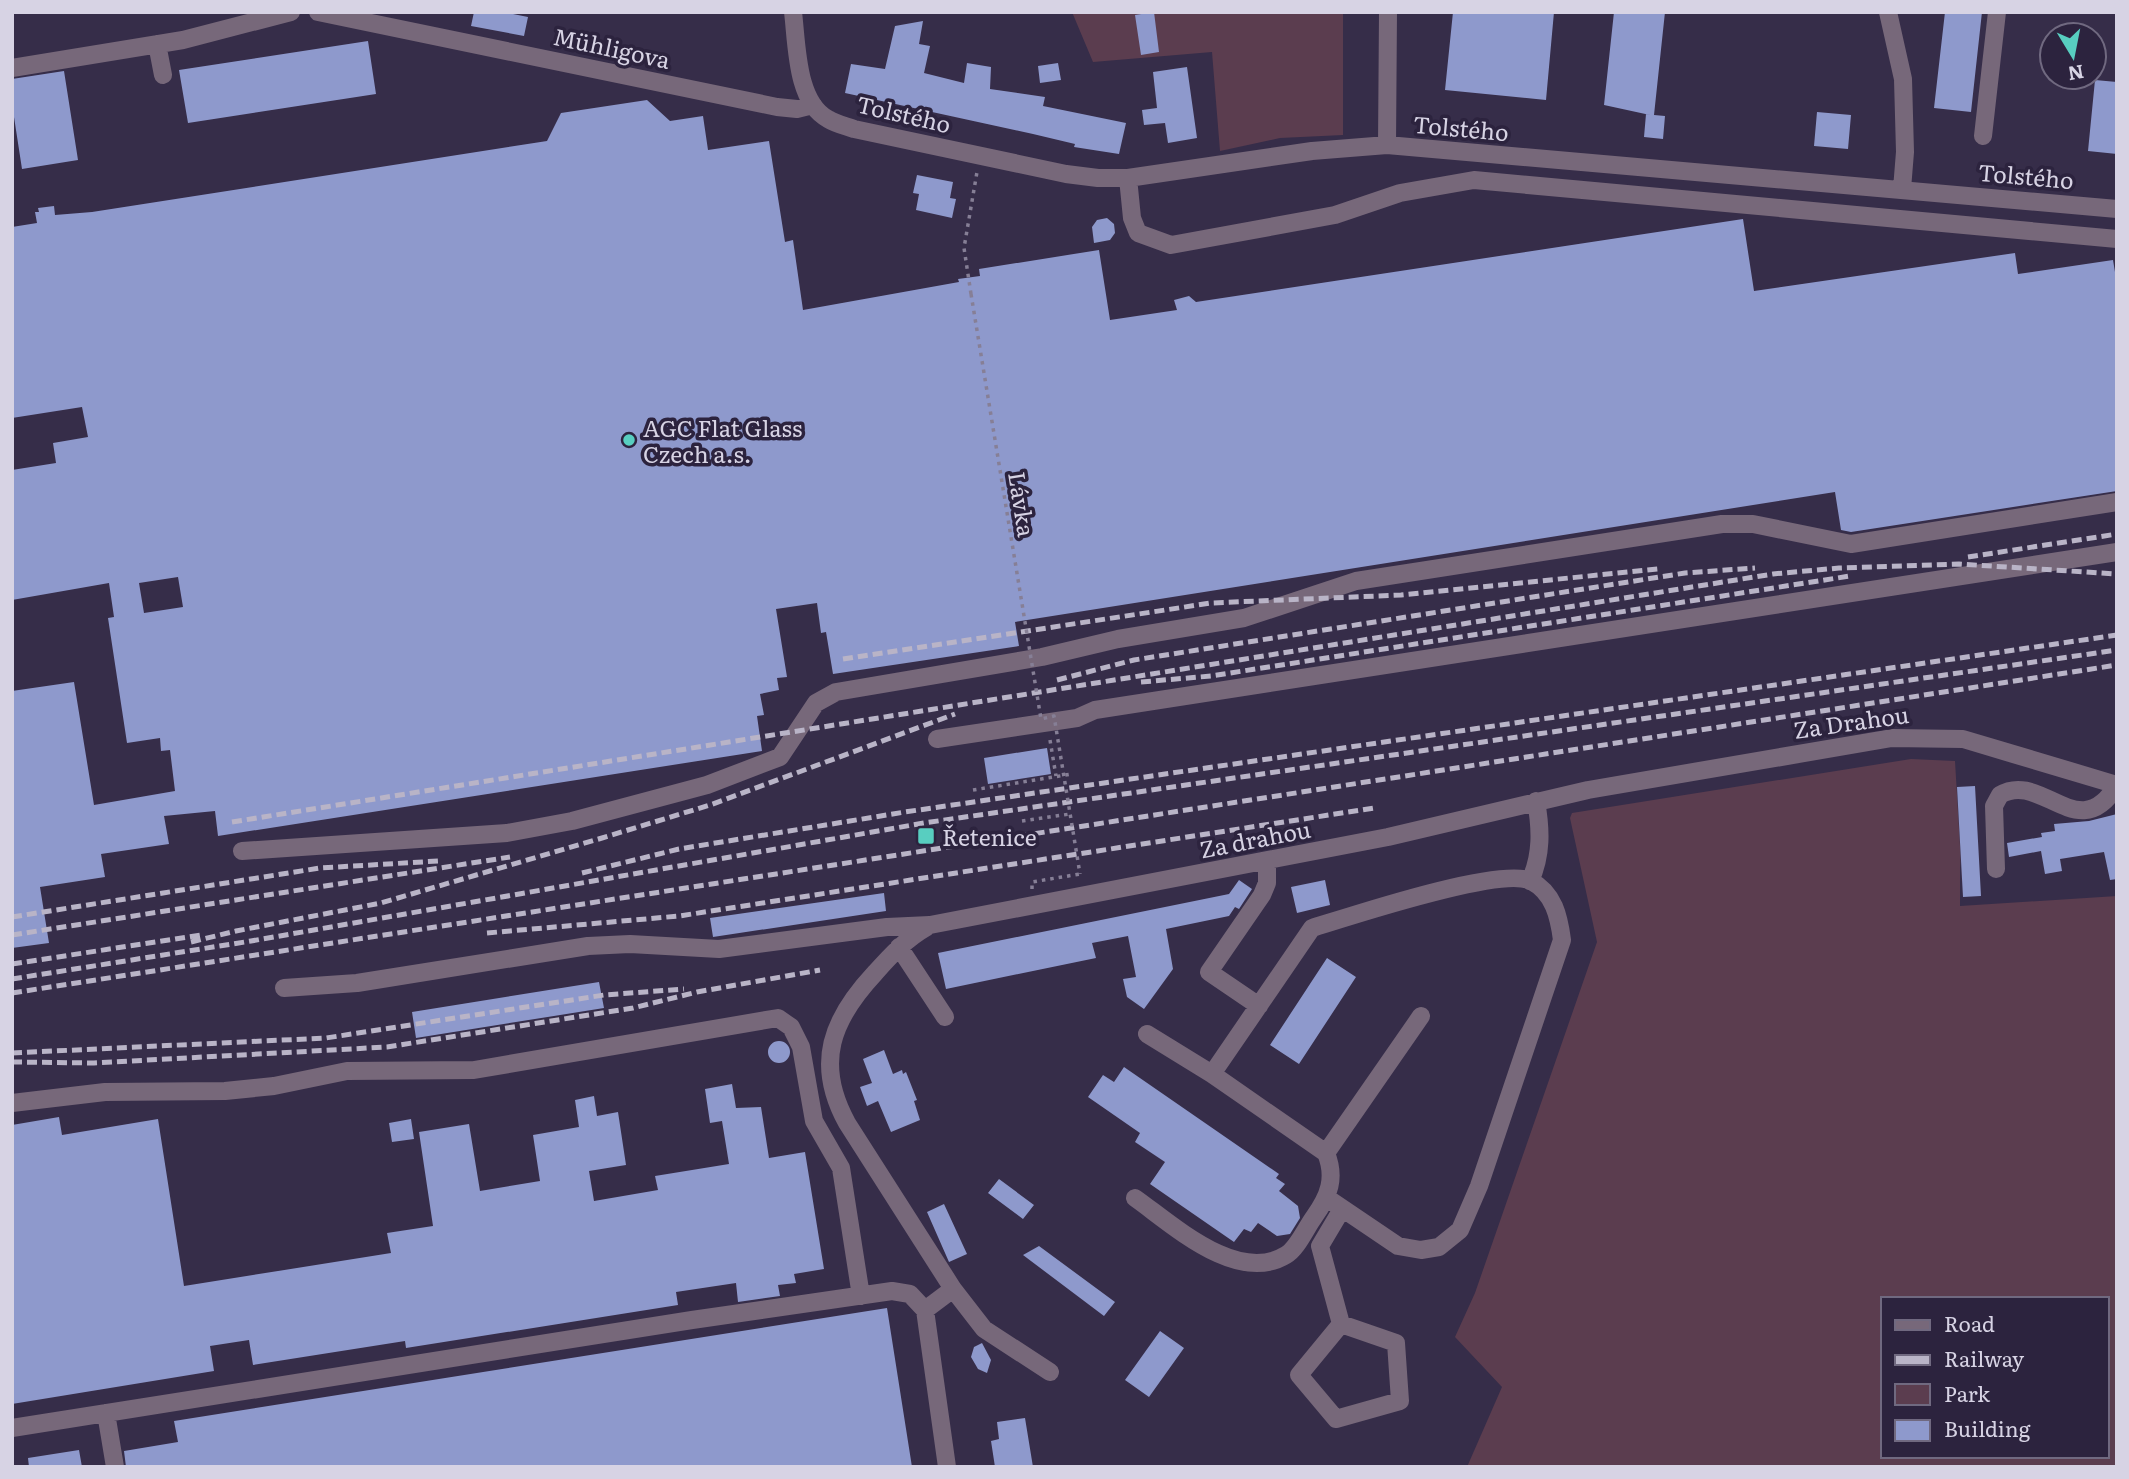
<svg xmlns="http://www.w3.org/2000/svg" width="2129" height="1479" font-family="Literata,serif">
  <rect width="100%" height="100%" fill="#362d49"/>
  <path fill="#5b3d4f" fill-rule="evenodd" d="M1072,12h271v123l-63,3 -60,13 -8,-99 -119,10z
    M1911,759l44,2 8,136 -3,-44v53l157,-10v571h-650l35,-80 -47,-50 20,-44 122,-351 -27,-124 2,-5zM1882,1299h224v157h-224z"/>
  <path fill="#8e99cc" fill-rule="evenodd" d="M474,12h29l25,5 -4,19 -53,-10z
    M1154,12l5,40 -18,3 -6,-40z
    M1453,12h101l-8,88 -101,-10z
    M1614,12h51l-11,103 11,1 -2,23 -19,-2 2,-23 4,1 -46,-10z
    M1945,12h37l-11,100 -37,-4z
    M923,21l-4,23 11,2 -6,27 40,10 3,-20 24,4 -1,22 55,8 -2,9 83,17 -7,31 -45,-7 1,-3 -42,-10 -188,-41 6,-29 34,5 10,-43z
    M368,41l8,53 -188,29 -9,-53z
    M1058,63l3,17 -21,3 -2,-17z
    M1187,67l10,71 -29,5 -3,-20 -21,2 -2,-15 15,-2 -4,-36z
    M64,71l14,89 -56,9 -10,-65v-25z
    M2095,80l22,2v72l-29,-3z
    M647,100l23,21 33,-5 5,34 61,-9 16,101 8,-2 10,70 156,-28 -1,-3 22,-3 -1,-7 120,-19 11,70 67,-10 -3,-10 15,-4 7,6 547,-83 11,72 261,-38 3,21 95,-14 4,24v207l-266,41 -10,-2 -6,-38 -820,130 4,24 -186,28 -7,-42 -5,1 -4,-30 -41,6 11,68 -10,1 2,12 -19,4 4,21 -7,1 5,35 -544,85 -3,-25 -51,5 5,28 -68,10 4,23 -65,10 9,56 -37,5v-257l62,-9 20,123 81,-14 -5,-41 -9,1 -1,-13 -33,5 -19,-125 6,-1 -5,-34 -97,17v-130l44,-7 -3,-20 35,-6 -6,-30 -70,11v-191l25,-4 -2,-11h4l-1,-4 16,-2 1,9 37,-3 455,-71 14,-28zM178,577l5,30 -39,6 -5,-30z
    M1817,112l34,3 -3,34 -34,-3z
    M917,175l36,7 -3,16 6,1 -4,19 -36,-8 3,-16 -6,-1z
    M1107,218l7,6 1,9 -5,7 -16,3 -2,-16 5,-7z
    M1047,748l4,26 -63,10 -4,-26z
    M1975,786l6,110 -18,1 -6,-110z
    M2117,814v65l-7,1 -6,-28 -44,7 2,12 -17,3 -4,-23 -32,6 -2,-14 35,-6 -1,-4 14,-2 -1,-7 35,-3z
    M1239,880l13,9 -13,20 -4,-2 -6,9 -63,13 7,40 -29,40 -17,-12 -4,-18 13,-2 -8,-41 -36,7 4,15 -150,31 -8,-36 291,-59z
    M1325,880l5,25 -33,8 -6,-26z
    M884,893l2,18 -173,26 -3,-19z
    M1327,958l29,19 -57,87 -29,-19z
    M599,982l5,26 -188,30 -4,-26z
    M768 1052a11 11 0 1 1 22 0a11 11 0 1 1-22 0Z
    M884,1050l9,24 9,-4 1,4 3,-2 11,28 -3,1 6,19 -29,12 -13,-31 -11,5 -7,-19 12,-4 -9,-24z
    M1124,1067l155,107 -3,4 9,6 -6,7 19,15 2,12 -10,16 -13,2 -19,-13 -7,9 -7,-3 -10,13 -84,-58 15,-22 -30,-20 5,-9 -52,-36 15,-22 11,7z
    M732,1084l4,24 25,-1 8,51 36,-6 19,117 -30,5 2,9 -18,2 2,11 -42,6 -2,-19 -60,9 2,13 -272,43 -1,-7 -152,24 -4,-25 -39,6 4,25 -202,33v-279l47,-8 3,18 96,-16 26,167 207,-33 -4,-20 46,-7 -14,-94 50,-8 11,67 60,-10 -7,-46 46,-8 -4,-27 19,-4 3,20 21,-4 8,53 -37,6 5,30 64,-11 -3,-14 74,-12 -7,-43 -12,2 -5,-34z
    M411,1119l3,20 -22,3 -3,-19z
    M999,1179l35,26 -11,14 -35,-26z
    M944,1204l23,50 -18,8 -22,-50z
    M1039,1246l76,56 -11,14 -81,-61z
    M887,1308l25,159h-786l-2,-16 54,-9 -4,-21z
    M1160,1331l24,17 -35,49 -24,-17z
    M982,1343l9,17 -4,13 -9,-4 -7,-12 3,-10z
    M1025,1418l8,49h-38l-4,-26 8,-2 -2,-17z
    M79,1450l3,17h-53l-1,-9z"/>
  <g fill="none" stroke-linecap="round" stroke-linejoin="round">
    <path stroke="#867f96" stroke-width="3.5" stroke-dasharray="3.5 5" stroke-linecap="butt" d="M971,294l-7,-46 13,-76
      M1050,740l6,36
      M973,790l99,-16
      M1022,821l48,-7
      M1032,889v-7l48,-8"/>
    <path stroke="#77687a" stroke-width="18" d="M318,12l459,95 20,2 16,-4
      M793,12c4,32 3,90 35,107 8,5 18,7 26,10l212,45 32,4h30l184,-27 75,-6 730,64
      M1888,12l15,67 2,73 -3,37
      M157,44l6,31
      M12,68l171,-28 108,-28
      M1983,136l14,-124
      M1387,145l1,-133
      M1128,178l4,40 6,15 33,12 164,-30 65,-22 74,-13 643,59
      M937,739l140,-21 18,-8 1022,-158
      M242,851l265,-18 65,-12 135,-36 73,-28 36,-54 20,-11 206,-35 76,-18 126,-21 112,-37 366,-57h31l98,20 266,-42
      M1996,869l-2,-63 6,-11c41,-25 79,53 117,-10
      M1530,881c12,-26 11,-52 6,-80
      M927,927c-21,12 -36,28 -52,46 -43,46 -61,90 -28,150l106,166 31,40 66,43
      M899,947l46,70
      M284,988l73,-5 231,-37 42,-2 89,5 168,-22 43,-2 458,-88 200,-47 304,-52 71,1 154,46
      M1259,1006l-50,-34 53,-77 5,-12v-23
      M1212,1074l100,-146c39,-12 189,-62 219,-47 23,12 28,36 31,59l-83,246 -19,44 -21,17 -18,3 -23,-4 -71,-48
      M12,1103l93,-11 120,-1 49,-5 73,-15 127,-1 304,-52 13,9 10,20 13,74 27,47 20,128
      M1326,1153l95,-137
      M1135,1198c37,26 102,87 151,57 11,-6 20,-27 28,-38 15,-21 22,-39 12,-64l-114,-79 -65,-40
      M925,1310l28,-21
      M1341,1324l55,19 4,58 -64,18 -37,-44 42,-51 -21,-78 22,-37
      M106,1413l9,54
      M12,1428l680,-108 200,-29 18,3 15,16 22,157"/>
    <path stroke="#b9b4c7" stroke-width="5" stroke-dasharray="10 5" stroke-linecap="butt" d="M1968,557l149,-23
      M843,659l368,-56 190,-8 257,-26
      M1057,680l77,-20 551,-87 70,-5
      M1141,682l70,-6 639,-100
      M232,822l1541,-248 66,-6 120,-4 158,10
      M582,873l97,-24 226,-37 1212,-177
      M12,917l308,-49 118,-7
      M487,933l192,-17 695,-108
      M12,935l498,-78
      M191,942l45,-11 145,-28 221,-65 108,-33 245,-91
      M12,964l189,-29
      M12,979l239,-38 673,-118 1193,-173
      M12,993l2105,-328
      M12,1053l314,-15 278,-43 80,-6
      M12,1062l82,1 293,-16 246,-39 64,-16 123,-22"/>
    <path stroke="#867f96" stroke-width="3.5" stroke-dasharray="3.5 5" stroke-linecap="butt" d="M971,294l70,425 13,-3 26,158"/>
  </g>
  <g fill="#58cec0" stroke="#2c233e" stroke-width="2.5">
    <circle cx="629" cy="440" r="7"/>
    <rect x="917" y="827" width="18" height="18" rx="3.5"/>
  </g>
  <g text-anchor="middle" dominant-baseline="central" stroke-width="7" stroke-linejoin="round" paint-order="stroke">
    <g font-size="23" fill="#d7d3e4" stroke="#2c233e">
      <text transform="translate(612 47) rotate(12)">Mühligova</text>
      <text transform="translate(904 113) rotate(13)">Tolstého</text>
      <text transform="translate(1461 127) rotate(5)">Tolstého</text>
      <text transform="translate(2026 175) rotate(5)">Tolstého</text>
      <text transform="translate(1023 504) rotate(81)">Lávka</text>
      <text transform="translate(1851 721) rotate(-8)">Za Drahou</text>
      <text transform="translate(1255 838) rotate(-11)">Za drahou</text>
    </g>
    <g font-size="23" fill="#d7d3e4" stroke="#2c233e" text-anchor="start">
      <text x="643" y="427">AGC Flat Glass<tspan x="643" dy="26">Czech a.s.</tspan></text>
      <text x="942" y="836">Řetenice</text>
    </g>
  </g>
  <rect width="2129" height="1479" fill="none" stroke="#d7d3e4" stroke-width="28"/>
  <rect x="1881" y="1297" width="228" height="161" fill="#2c233e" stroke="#706980" stroke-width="2"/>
  <rect x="1895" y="1320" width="35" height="10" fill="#77687a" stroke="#706980" stroke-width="2"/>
  <text x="1944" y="1332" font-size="21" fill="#d7d3e4">Road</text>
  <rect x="1895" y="1355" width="35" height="10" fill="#b9b4c7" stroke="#706980" stroke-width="2"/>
  <text x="1944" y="1367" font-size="21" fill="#d7d3e4">Railway</text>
  <rect x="1895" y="1384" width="35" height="21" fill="#5b3d4f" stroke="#706980" stroke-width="2"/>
  <text x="1944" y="1402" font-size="21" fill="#d7d3e4">Park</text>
  <rect x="1895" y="1420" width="35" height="21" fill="#8e99cc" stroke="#706980" stroke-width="2"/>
  <text x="1944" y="1437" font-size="21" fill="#d7d3e4">Building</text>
  <g transform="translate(2073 56) rotate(170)"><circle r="33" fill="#2c233e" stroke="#706980" stroke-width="2"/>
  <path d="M0-5L12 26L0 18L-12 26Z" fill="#58cec0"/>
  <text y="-10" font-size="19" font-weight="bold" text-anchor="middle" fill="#d7d3e4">N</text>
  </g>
</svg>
